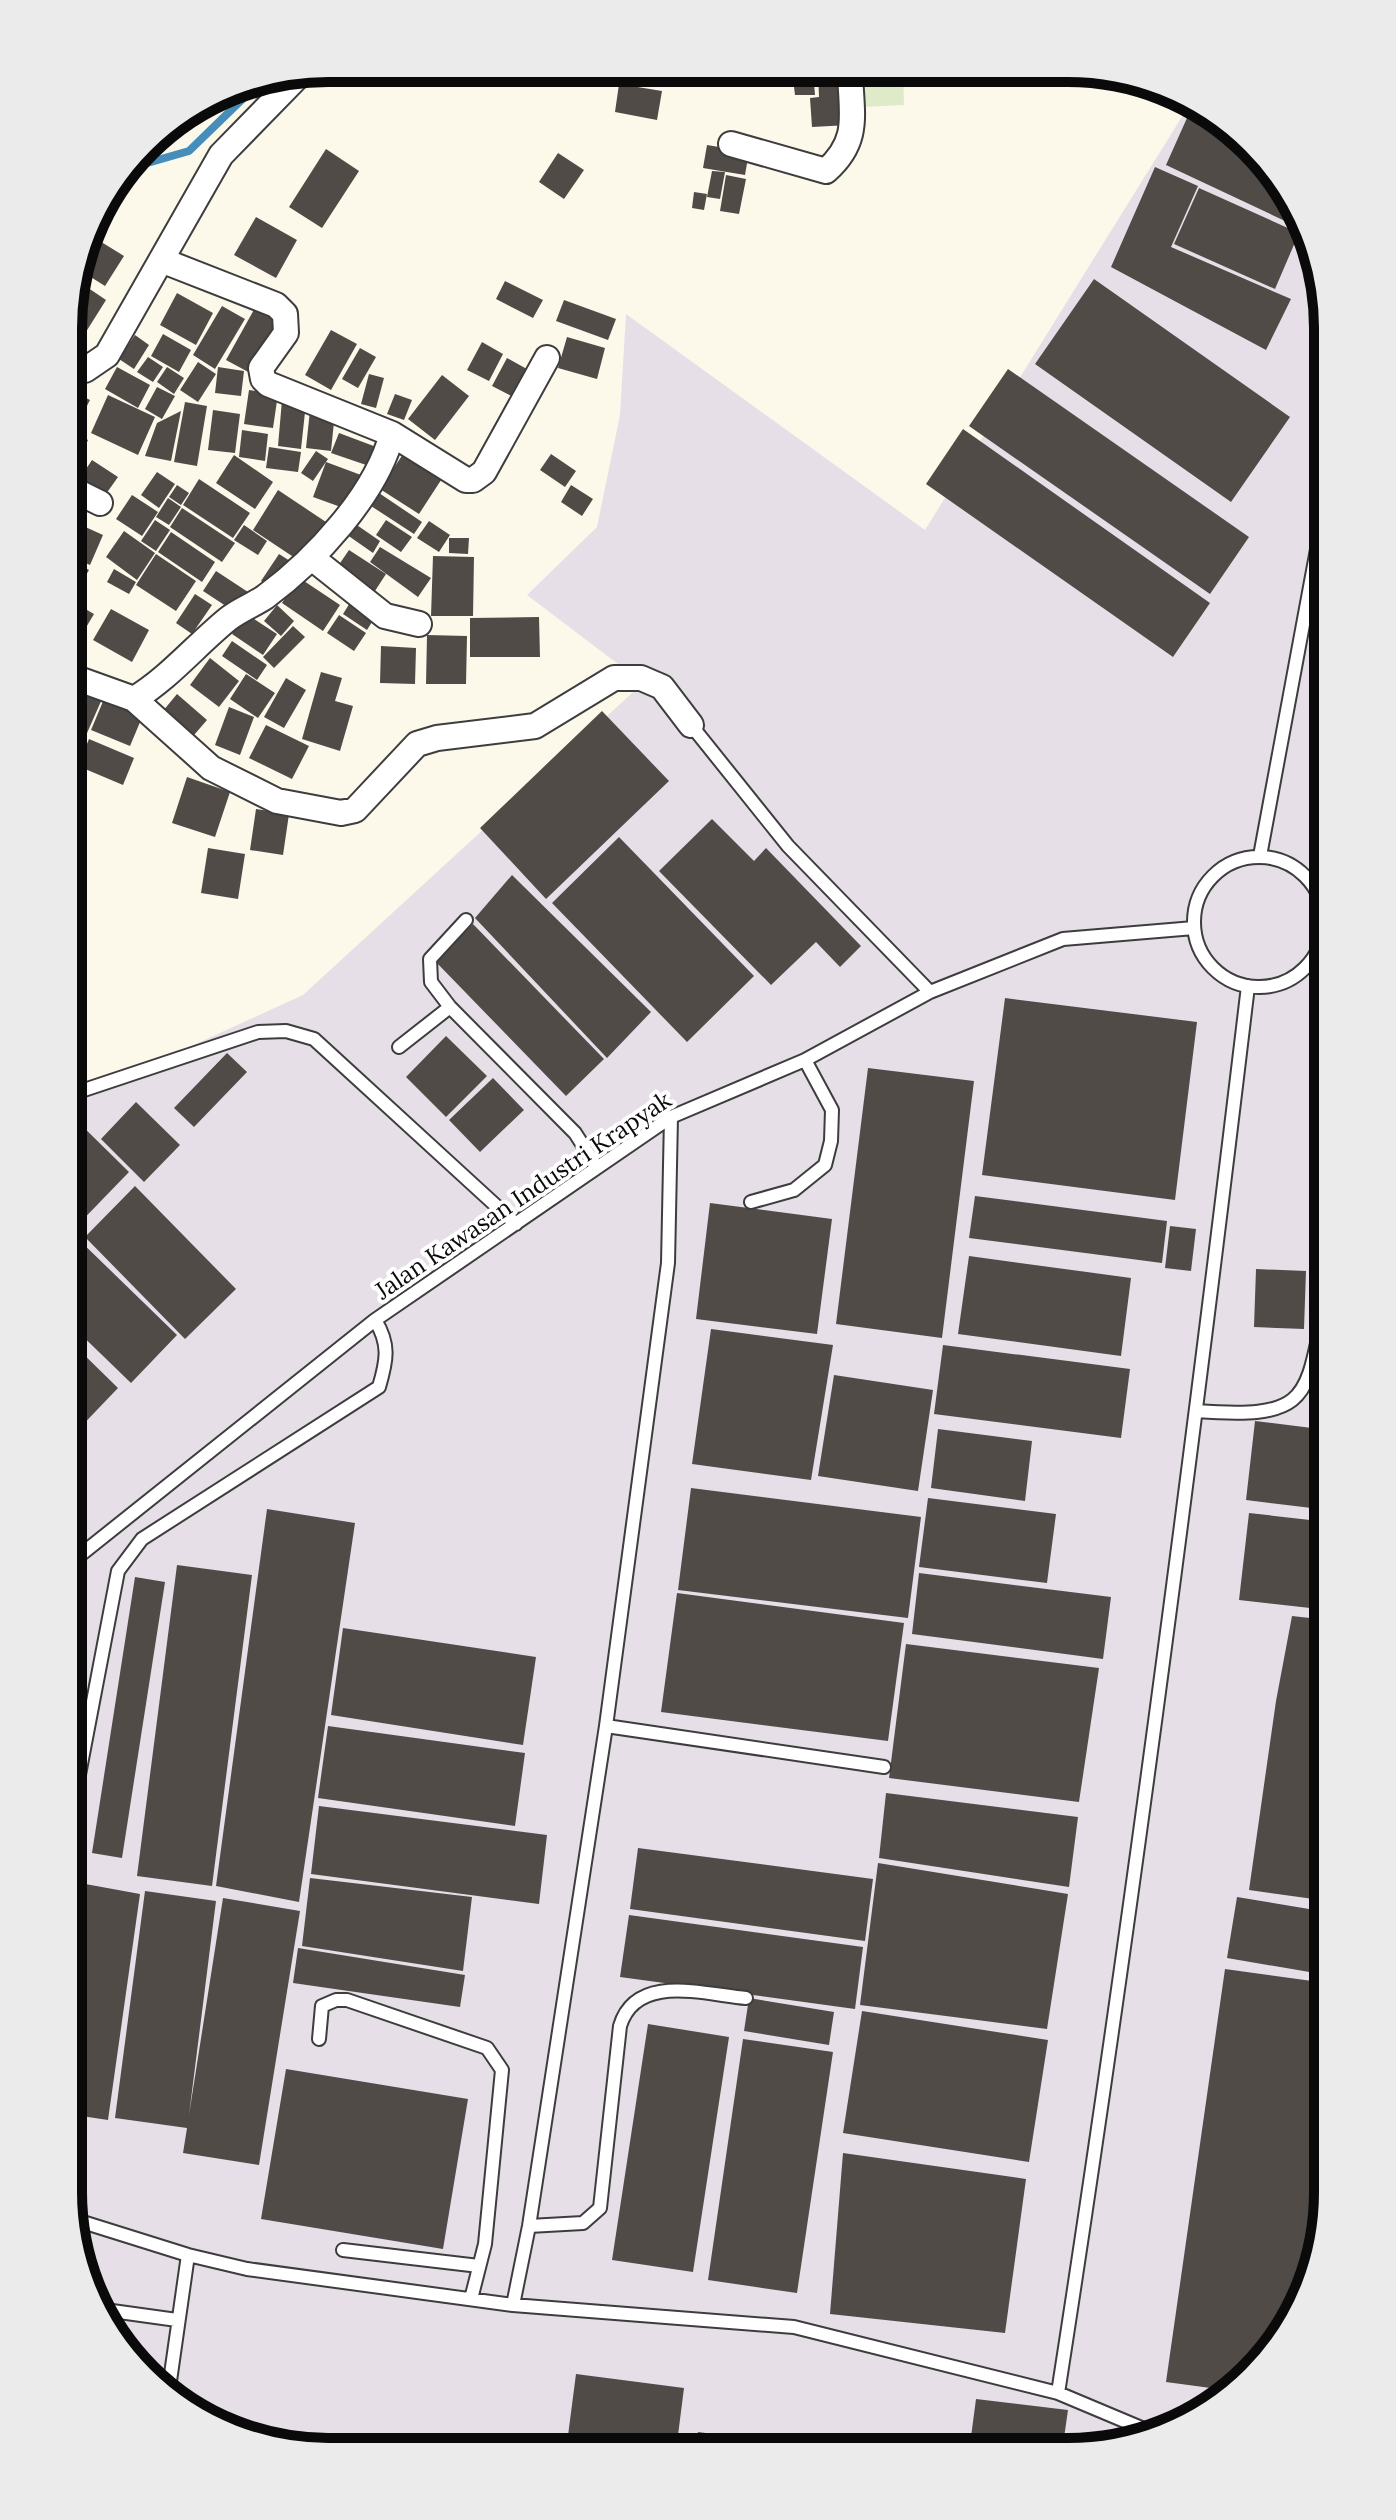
<svg xmlns="http://www.w3.org/2000/svg" width="1396" height="2520" font-family="Lora,serif">
  <rect width="100%" height="100%" fill="#fcf8ea"/>
  <path fill="#e7dfe8" d="M1188,107l51,25 75,112 14,84 -1,1881 -19,82 -34,59 -48,48 -74,40 -84,14 -774,-2 -80,-25 -57,-37 -75,-112 -14,-84 1,-1102 94,-31 140,-64 340,-312 -116,-88 70,-68 23,-112 6,-101 299,216z"/>
  <path fill="#dfeac9" d="M861,71l42,1 1,33 -42,2z"/>
  <g fill="none" stroke-linecap="round" stroke-linejoin="round">
    <path stroke="#458ebb" stroke-width="8" d="M130,168l59,-17 72,-70"/>
  </g>
  <path fill="#514b48" d="M699,70l39,1v12l-39,-1z
    M792,71h21l2,24h-20z
    M818,71h28l3,54 -37,2 -2,-29 9,-1z
    M619,84l43,7 -5,29 -42,-8z
    M1191,109l48,23 61,96 -134,-63z
    M707,145l42,7 -4,23 -42,-7z
    M326,149l33,22 -37,57 -33,-21z
    M558,153l26,17 -20,29 -25,-17z
    M1155,167l43,19 -27,61 120,52 -25,51 -155,-83z
    M712,171l13,1 -5,27 -13,-2z
    M726,175l20,4 -7,35 -19,-3z
    M1199,188l100,45 -24,56 -101,-45z
    M694,192l13,2 -3,16 -12,-2z
    M256,217l41,23 -21,38 -42,-23z
    M90,235l34,21 -19,30 -27,-17z
    M75,279l31,21 -32,51 -4,-2v-54z
    M1094,279l196,138 -59,85 -196,-138z
    M505,281l38,19 -10,18 -37,-19z
    M177,293l36,20 -17,32 -36,-20z
    M564,300l52,19 -8,21 -52,-19z
    M222,306l23,13 -30,50 -22,-14z
    M256,306l26,15 -30,53 -26,-14z
    M331,330l26,14 -26,46 -26,-15z
    M163,334l28,16 -12,22 -28,-16z
    M135,335l14,10 -15,24 -15,-10z
    M567,337l38,11 -8,31 -39,-11z
    M482,342l21,12 -14,27 -22,-11z
    M360,348l16,9 -18,31 -16,-9z
    M148,357l15,10 -10,15 -16,-10z
    M507,358l27,15 -15,27 -27,-14z
    M198,362l18,12 -18,28 -18,-12z
    M117,367l33,18 -12,23 -33,-19z
    M167,367l17,11 -10,16 -17,-12z
    M218,367l26,4 -3,25 -26,-3z
    M1008,369l241,168 -39,57 -241,-168z
    M369,374l15,4 -8,30 -15,-4z
    M442,375l27,21 -34,44 -27,-21z
    M157,387l18,9 -13,23 -17,-10z
    M249,390l29,4 -5,34 -29,-4z
    M74,392l16,8 -15,29 -5,-3v-27z
    M395,394l17,6 -8,20 -17,-6z
    M108,395l47,22 -17,38 -47,-22z
    M282,400l24,3 -5,46 -23,-3z
    M185,402l22,4 -10,60 -23,-4z
    M213,410l27,4 -5,39 -27,-3z
    M310,410l25,2 -4,39 -25,-3z
    M181,411l-10,50 -26,-5 12,-33z
    M963,429l247,174 -37,54 -247,-173z
    M242,430l26,4 -3,27 -26,-4z
    M70,431l18,9 -18,38z
    M339,433l40,15 -7,19 -41,-14z
    M269,447l32,5 -3,20 -32,-4z
    M407,448l38,26 -26,40 -39,-25z
    M316,451l12,8 -15,22 -12,-8z
    M551,454l25,17 -11,16 -25,-17z
    M234,455l39,27 -18,27 -39,-26z
    M92,460l26,17 -17,24 -25,-17z
    M326,462l35,13 -12,35 -36,-13z
    M157,472l18,12 -16,24 -18,-13z
    M199,479l51,34 -17,25 -50,-33z
    M177,485l12,8 -8,12 -12,-8z
    M571,485l22,14 -11,17 -21,-14z
    M278,490l48,32 -25,40 -48,-32z
    M379,493l43,29 -8,12 -43,-28z
    M81,495l13,6 -14,21 -10,-7v-5z
    M132,495l26,17 -16,24 -26,-17z
    M168,498l13,9 -12,18 -13,-8z
    M182,508l53,35 -13,19 -52,-35z
    M70,520l33,15 -13,30 -20,-9z
    M155,520l15,10 -14,21 -15,-10z
    M386,520l26,17 -11,15 -25,-17z
    M351,521l29,20 -7,12 -30,-21z
    M429,521l21,14 -11,17 -22,-14z
    M244,525l23,16 -9,14 -24,-15z
    M124,531l31,22 -18,27 -31,-23z
    M171,532l44,30 -13,20 -44,-30z
    M449,538h20l-1,16 -19,-1z
    M380,547l51,31 -13,19 -48,-35z
    M349,550l37,24 -13,20 -37,-25z
    M156,554l40,27 -20,30 -40,-26z
    M279,554l11,7 -18,27 -11,-7z
    M433,556l41,1 -1,59h-42z
    M70,559l19,11 -16,28 -3,-1z
    M114,569l22,13 -7,12 -22,-12z
    M216,571l32,21 -13,20 -32,-21z
    M298,577l42,28 -17,26 -41,-28z
    M195,594l17,11 -20,29 -16,-11z
    M353,598l24,16 -10,16 -24,-16z
    M70,600l24,14 -13,22 -9,-5 -2,4z
    M277,605l17,16 -13,15 -17,-15z
    M111,609l38,21 -17,32 -39,-22z
    M245,613l32,21 -14,21 -31,-21z
    M339,615l27,18 -12,18 -27,-18z
    M539,617l1,40h-70v-39z
    M293,626l12,11 -31,31 -11,-11z
    M427,635l40,1 -1,48h-40z
    M232,641l35,24 -10,15 -35,-24z
    M381,646l35,2 -1,36 -35,-1z
    M210,658l29,23 -20,26 -29,-22z
    M321,672l21,6 -7,23 18,5 -13,45 -38,-12z
    M246,674l29,19 -17,25 -28,-19z
    M286,678l20,12 -22,38 -20,-11z
    M82,690l20,9 -18,41 -14,-6v-16z
    M177,694l30,26 -19,22 -30,-25z
    M104,699l39,16 -13,31 -39,-16z
    M229,707l25,10 -14,38 -25,-10z
    M602,711l67,70 -123,118 -66,-71z
    M266,725l43,21 -17,33 -43,-21z
    M89,739l45,19 -11,27 -45,-19z
    M187,777l43,15 -15,45 -43,-14z
    M256,809l33,5 -6,41 -33,-5z
    M712,819l42,42 12,-13 95,98 -21,21 -24,-25 -45,43 -112,-114z
    M619,837l135,139 -67,66 -135,-139z
    M208,848l37,6 -7,45 -37,-6z
    M512,875l139,137 -44,46 -132,-140z
    M473,924l131,135 -38,37 -131,-135z
    M1005,998l192,24 -22,178 -193,-25z
    M446,1036l41,40 -41,41 -40,-40z
    M227,1053l20,19 -53,55 -20,-19z
    M868,1068l106,13 -32,257 -106,-14z
    M493,1078l31,32 -44,42 -31,-32z
    M136,1102l44,43 -36,37 -43,-43z
    M69,1113l60,59 -60,62z
    M135,1186l101,103 -51,50 -100,-102z
    M975,1196l192,25 -5,42 -193,-25z
    M710,1203l122,16 -15,115 -121,-15z
    M1170,1226l26,3 -5,42 -26,-3z
    M73,1234l104,101 -46,48 -62,-60v-84z
    M969,1256l162,22 -10,78 -163,-22z
    M1256,1269l50,2 -2,58 -50,-2z
    M711,1329l122,16 -22,135 -119,-16z
    M69,1340l49,48 -45,47 -4,-4z
    M943,1345l187,24 -9,69 -187,-24z
    M834,1375l99,15 -15,101 -100,-15z
    M1255,1421l73,9v80l-82,-10z
    M938,1429l94,12 -7,60 -94,-13z
    M691,1488l230,29 -13,101 -230,-28z
    M928,1498l128,16 -9,69 -128,-16z
    M267,1509l88,14 -56,379 -83,-16z
    M1249,1513l79,9v88l-89,-10z
    M177,1565l75,10 -40,311 -75,-10z
    M919,1573l192,24 -8,62 -191,-25z
    M135,1577l30,5 -43,276 -30,-5z
    M677,1593l227,30 -16,118 -227,-29z
    M1292,1616l36,4v281l-79,-11 27,-189z
    M343,1628l193,29 -13,88 -192,-30z
    M906,1644l193,24 -20,134 -190,-24z
    M328,1726l197,27 -10,73 -197,-28z
    M886,1793l192,24 -9,70 -190,-29z
    M319,1806l228,29 -8,69 -228,-30z
    M638,1848l235,31 -8,62 -235,-32z
    M878,1863l190,31 -21,135 -187,-24z
    M310,1878l162,19 -9,74 -161,-25z
    M69,1881l71,13 -32,226 -40,-6z
    M145,1891l71,10 -27,214 34,-217 77,13 -41,254 -76,-12 4,-25 -72,-10z
    M1237,1897l90,15v63l-100,-17z
    M629,1915l234,32 -8,62 -235,-32z
    M298,1948l167,27 -5,32 -167,-24z
    M1225,1969l102,14v226l-19,82 -34,59 -41,41 -67,-9z
    M749,1998l85,14 -5,33 -85,-14z
    M862,2011l186,29 -19,122 -186,-29z
    M648,2024l81,13 -36,235 -81,-12z
    M743,2039l90,13 -36,241 -89,-13z
    M286,2069l182,30 -25,150 -182,-30z
    M843,2153l183,26 -21,154 -175,-19z
    M576,2374l108,14 -8,63h-110z
    M976,2399l92,11 -6,42h-93z
    M698,2432l93,12 -1,7h-95z"/>
  <g fill="none" stroke-linecap="round" stroke-linejoin="round">
    <g stroke="#3d3d3d" stroke-width="16">
      <path id="lane" d="M691,725l97,121 142,146
        M1260,856l68,-366
        M1194 922a65 65 0 1 1 130 0a65 65 0 1 1-130 0Z
        M1313,885l15,-22
        M466,920l-36,39 1,23 19,25 125,126 22,34
        M399,1047l51,-40
        M69,1095l189,-63 28,-1 28,8 202,185
        M751,1202l43,-12 31,-25 6,-24 1,-31 -27,-50
        M1197,1411c120,9 107,-15 131,-119
        M69,1564l306,-244 296,-203 134,-57 125,-68 133,-53 131,-11
        M606,1726l278,41
        M78,1780l40,-209 24,-32 237,-152c8,-27 11,-43 -4,-67
        M319,2039l3,-33 14,-6h11l140,48 15,22 -17,174 -14,55
        M73,2219l115,36 59,14 266,36 281,22 264,66 100,42
        M529,2226l54,-3 17,-15 20,-182c16,-53 83,-32 126,-28
        M343,2250l136,16
        M513,2305l16,-79 77,-500 62,-463 3,-146
        M105,2310l72,10
        M1058,2393c73,-468 134,-937 190,-1407
        M168,2395l20,-140"/>
    </g>
    <g stroke="#3d3d3d" stroke-width="28">
      <path id="street" d="M731,144l95,27c35,-31 25,-57 24,-100
        M161,260l115,45 9,9 1,19 -25,35 2,11 5,5 124,50 74,46h7l11,-8 63,-114
        M70,368l15,2 22,-15 114,-200 79,-81
        M70,488l30,15
        M312,558l73,58 34,8
        M70,676l64,23 77,69 66,33 64,12 14,-3 62,-66 20,-6 98,-12 79,-48h27l21,9 29,38
        M134,699c35,-21 62,-54 94,-80 11,-9 25,-14 37,-22 50,-37 111,-102 127,-163"/>
    </g>
    <use href="#lane" stroke="#fff" stroke-width="12"/>
    <use href="#street" stroke="#fff" stroke-width="24"/>
  </g>
  <g text-anchor="middle" dominant-baseline="central" stroke-width="8" stroke-linejoin="round" paint-order="stroke">
    <g font-size="24" fill="#0a0a0a" stroke="#fff">
      <text transform="translate(523 1195) rotate(-34)">Jalan Kawasan Industri Krapyak</text>
    </g>
  </g>
  <path d="M0 0H1396V2520H0ZM328 82H1068A246 246 0 0 1 1314 328V2192A246 246 0 0 1 1068 2438H328A246 246 0 0 1 82 2192V328A246 246 0 0 1 328 82Z" fill="#ebebeb" fill-rule="evenodd"/>
  <path fill="none" stroke="#0a0a0a" stroke-width="10" d="M328 82H1068A246 246 0 0 1 1314 328V2192A246 246 0 0 1 1068 2438H328A246 246 0 0 1 82 2192V328A246 246 0 0 1 328 82Z"/>
</svg>
